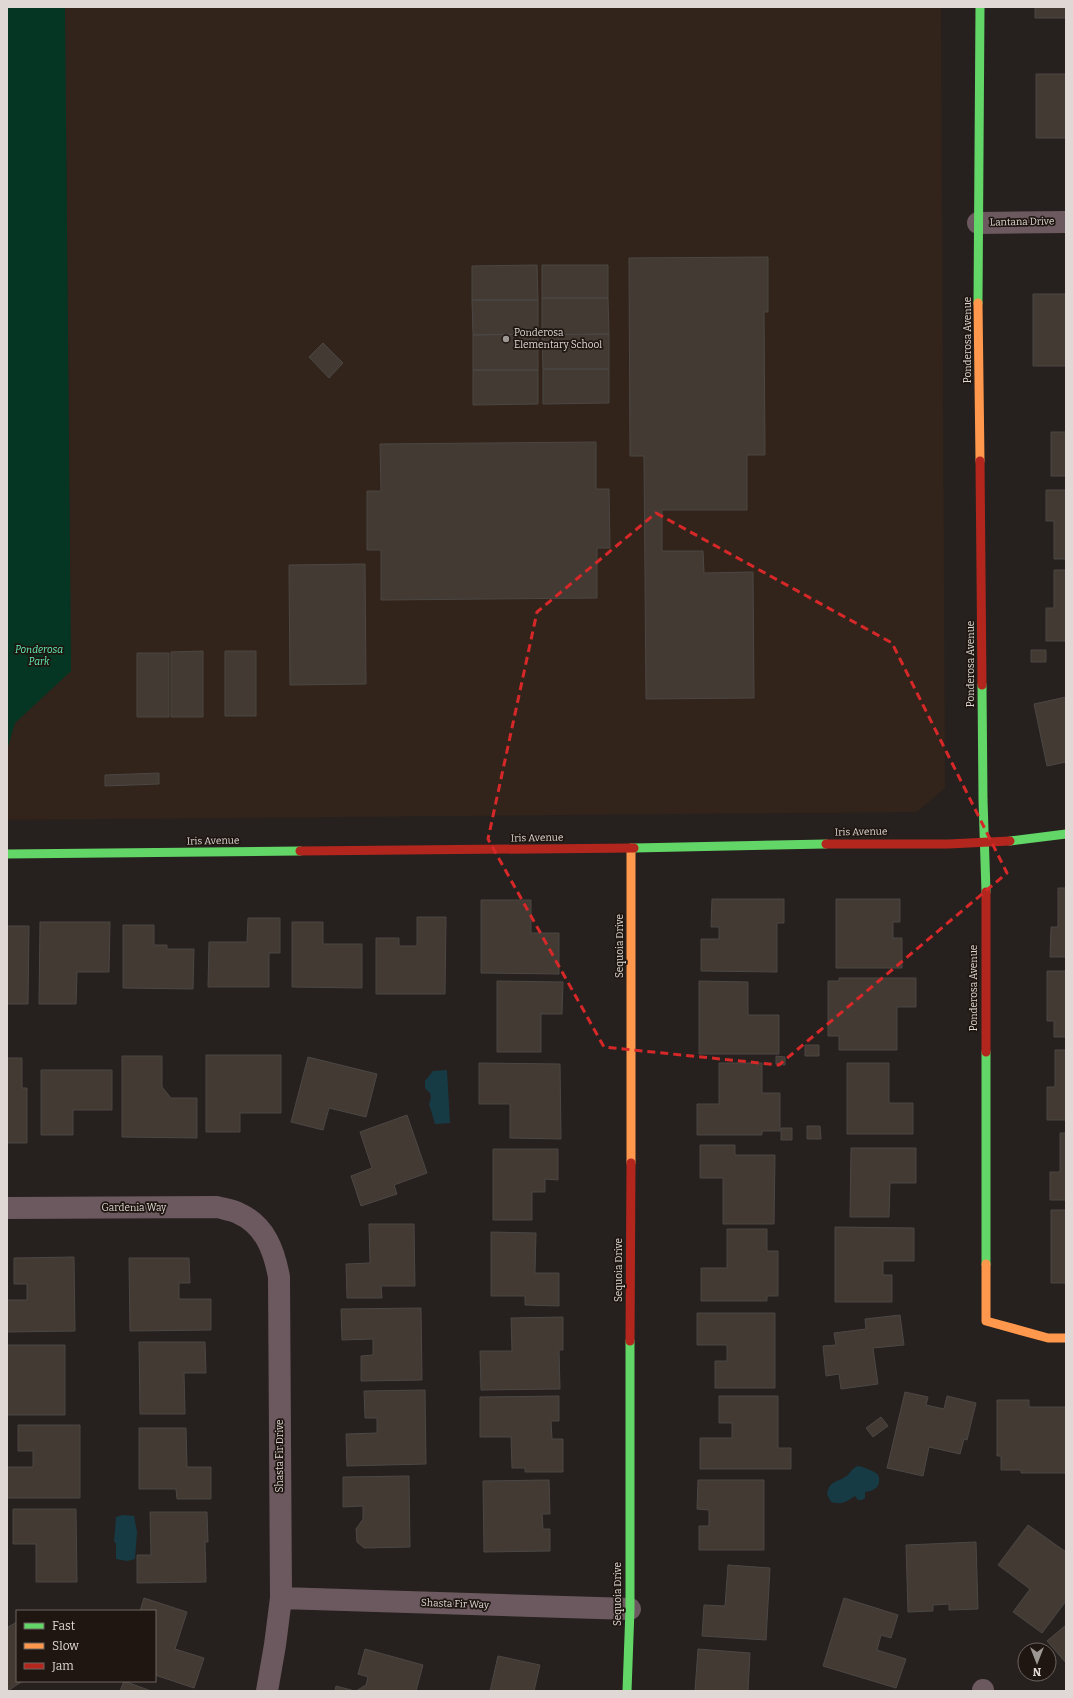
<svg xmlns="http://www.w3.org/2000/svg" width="1073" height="1698" font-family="Bitter,serif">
  <rect width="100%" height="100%" fill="#26211e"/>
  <path fill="#33241b" d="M65,7h876l4,781 -28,24 -910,8v-70l8,-27 56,-52z"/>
  <path fill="#053624" d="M7,7h58l6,664 -56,52 -8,27z"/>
  <path fill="#173b45" d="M447,1070l3,53 -15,1 -6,-20 2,-6 -1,-5 -5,-5v-7l8,-10z
    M858,1466c5,1 13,4 18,7 5,3 4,14 -2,16 -2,2 -6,2 -9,3v6l-3,2h-4l-3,-4c-9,6 -13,9 -24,6l-4,-8c3,-15 11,-11 21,-19 3,-4 5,-7 10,-9z
    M123,1515l11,1 3,16 -2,27 -8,2 -11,-2v-16l-2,-1 2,-25z"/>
  <path fill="#433a33" stroke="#4b4744" d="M1035,7h31v11h-31z
    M1036,74h30v64h-30z
    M768,257v55h-4l1,143h-18v55h-85v41h41l1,22 49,-1 1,126 -108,1 -2,-243h-14l-1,-198z
    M537,265l1,35h-66v-34z
    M542,265h66v33h-66z
    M1033,294h33v72h-33z
    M542,298h66l1,36 -67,1z
    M472,300h66v34l-65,1z
    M538,334v36h-65v-35z
    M609,334v35h-66l-1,-34z
    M323,343l20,20 -14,15 -20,-21z
    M543,369h66v34l-66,1z
    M473,370h65v34l-65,1z
    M1051,432h15v44h-15z
    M596,442v47h13l1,59h-13v50l-216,2v-50h-14v-59h14l-1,-47z
    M1046,490h20v69h-12v-38h-8z
    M365,564l1,120 -76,1 -1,-120z
    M1054,570h12v71h-20v-33h8z
    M1031,650h15v12h-15z
    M203,651v66h-32v-65z
    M225,651h31v65h-31z
    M137,653h32v64h-32z
    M1066,697v65l-19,4 -13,-62z
    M159,773v11l-54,2v-11z
    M1058,888h8v69h-16l1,-30h7z
    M712,899h72v24h-7v49l-76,-1v-32h18v-12h-8z
    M836,899h64v23h-7v16h9v30h-66z
    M481,900h50v33h28v41l-78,-1z
    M417,917h29l-1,77h-69v-56h23v8h18z
    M248,918h32v35h-11v34h-61l1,-45h38z
    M40,922h70l-1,50h-32l-1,32h-37z
    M292,922h31v22h39v44l-70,-1z
    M123,925h31v20h13v4h27l-1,40 -70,-1z
    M7,926h22l-1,78h-21z
    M1047,971h19v66h-12v-16h-7z
    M839,978h77v29h-19v43h-58v-14h-11v-55h11z
    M497,981l66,1 -1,32h-21v38h-44z
    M699,981l49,1v33h31v39h-80z
    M805,1045h14v11h-14z
    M1055,1050h11v70h-19v-33h8z
    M206,1055h75v58h-41v19h-34z
    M122,1056h40v31l9,11h26v40l-75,-1z
    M776,1056l9,1v8l-9,-1z
    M308,1057l69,17 -11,43 -37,-9 -6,22 -32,-8z
    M7,1058h15v30h5v55h-20z
    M479,1063l81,1 1,75 -51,-1v-34h-31z
    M719,1063h43v30h18v38h-18v4h-65v-31h22z
    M847,1063h42v40h24v31h-66z
    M41,1070h71v40h-39v25h-32z
    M407,1115l20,58 -33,12 3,9 -36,12 -10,-30 21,-8 -12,-36z
    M807,1126h13l1,13h-14z
    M781,1128h11v12h-11z
    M1060,1133h6v67h-16v-28h10z
    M700,1145h35v10h40l-1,69h-51v-46h-23z
    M851,1148h65v35h-26l-1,34h-39z
    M493,1149h65v31l-13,-1v13h-13v28h-39z
    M1051,1210h15v73h-15z
    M369,1224h45l1,62h-34l1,12h-35l-1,-34 24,-1z
    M835,1227l79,1v33h-31v14h9v27h-57z
    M727,1229h40v22h11v45h-11v5h-66v-33h26z
    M491,1232l45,1 -1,40h24v33l-34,-1v-9h-34z
    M74,1257l1,74 -68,1v-32h20v-16h-13v-26z
    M129,1258h60l1,25h-11v16h32v31l-81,1z
    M421,1308l1,72 -61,1v-25l12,-1v-16l-31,1 -1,-31z
    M697,1313h78v75h-60v-27h12v-16h-30z
    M900,1315l4,30 -31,3 5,36 -37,5 -2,-15 -13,2 -3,-30 13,-1 -2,-12 32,-4 -1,-10z
    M563,1317v33h-4l1,39 -79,1 -1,-39h32l-1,-33z
    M139,1342h66l1,31h-22l1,41h-45z
    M7,1345h58v70h-58z
    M425,1390l1,74 -79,2 -1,-32 31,-1v-15h-12l-1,-27z
    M905,1392l23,5 -2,8 18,4 3,-13 29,7 -9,37 -3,-1 -4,15 -31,-7 -6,29 -36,-8z
    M559,1396v25h-8l1,18h11v33h-38v-4h-13l-1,-31h-31v-40z
    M719,1396h59v52h13v21h-91v-31h32v-15h-13z
    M997,1400h32v7h37v66h-45v-3h-20v-14h-4z
    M881,1417l7,9 -15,11 -7,-9z
    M18,1425h62v73h-73v-31h26v-16h-15z
    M139,1428h47l1,39h24v32h-34l-1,-10h-37z
    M409,1476l1,71 -46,1 -7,-6 -1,-13 7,-10v-13l-20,1v-30z
    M549,1480l1,34h-8l1,15h7v22l-66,1 -1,-71z
    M698,1480h66v70h-65v-24h10v-16l-12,-1z
    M13,1509h63l1,73h-41v-38h-23z
    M150,1512h57l1,30h-3l1,40 -69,1v-28h14z
    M1028,1525l38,27v49l-24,32 -29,-21 17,-23 -32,-24z
    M976,1542l2,67 -29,1v-6l-16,1v6l-25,1 -2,-67z
    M728,1565l42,3 -4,72 -64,-4 2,-31 21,1z
    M144,1598l43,14 -12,37 29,9 -10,30 -39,-13v-64h-15z
    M844,1598l54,17 -7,23 -10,-3 -4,15 29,9 -10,29 -73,-22z
    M17,1622v59h6l-14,9 -2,-3v-62l1,2z
    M1066,1625v38l-19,-22z
    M365,1649l58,16 -7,26h-60l10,-6 2,-8 -10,-3z
    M698,1649l52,4 -2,38h-53z
    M498,1656l42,9 -6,26h-44z
    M124,1681l27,10h-31z
    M336,1686l19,5h-20z"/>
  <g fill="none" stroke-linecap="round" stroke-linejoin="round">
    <path stroke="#6c595f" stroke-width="22" d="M978,223l88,-1
      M7,1208l210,-1c7,2 15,3 21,6 27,12 36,37 41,64l2,321 -6,47 -8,46
      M281,1598l349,11
      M983,1691v-1"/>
    <path stroke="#63d668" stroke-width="9" d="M978,303l2,-296
      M982,685l1,115 3,92
      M1010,841l56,-7
      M634,848l192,-4
      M7,854l293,-3
      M986,1052v212
      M627,1691l3,-82v-268"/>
    <path stroke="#ff974d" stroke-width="9" d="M978,303l2,158
      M631,1163v-315
      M986,1264v57l62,17h18"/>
    <path stroke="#b3261e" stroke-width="9" d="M980,461l2,224
      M826,844h122l62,-3
      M300,851l334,-3
      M986,892v160
      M630,1341l1,-178"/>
  </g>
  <path fill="none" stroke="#d62828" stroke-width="3" stroke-dasharray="8 5" stroke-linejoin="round" d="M656,513l236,130 115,230 -228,192 -175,-18 -116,-208 49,-227z"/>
  <circle fill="#9e9894" stroke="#1f1611" stroke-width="1.5" cx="506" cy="339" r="4"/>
  <g text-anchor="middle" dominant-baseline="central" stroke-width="3.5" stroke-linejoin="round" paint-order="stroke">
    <g font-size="10" fill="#dfd8d4" stroke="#1f1611">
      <text transform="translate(1022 222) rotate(-1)">Lantana Drive</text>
      <text transform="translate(968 340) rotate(-90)">Ponderosa Avenue</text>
      <text transform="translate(971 664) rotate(-90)">Ponderosa Avenue</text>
      <text transform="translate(861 832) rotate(-1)">Iris Avenue</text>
      <text transform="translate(537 838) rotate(-1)">Iris Avenue</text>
      <text transform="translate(213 841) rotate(-1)">Iris Avenue</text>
      <text transform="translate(620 946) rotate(-90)">Sequoia Drive</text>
      <text transform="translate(974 988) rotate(-90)">Ponderosa Avenue</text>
      <text x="134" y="1208">Gardenia Way</text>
      <text transform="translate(619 1270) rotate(-90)">Sequoia Drive</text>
      <text transform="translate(280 1456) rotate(-90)">Shasta Fir Drive</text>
      <text transform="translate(618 1594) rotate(-90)">Sequoia Drive</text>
      <text transform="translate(455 1604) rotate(2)">Shasta Fir Way</text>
    </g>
    <g font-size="10" fill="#dfd8d4" stroke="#1f1611" text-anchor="start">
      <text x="514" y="333">Ponderosa<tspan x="514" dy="12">Elementary School</tspan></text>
    </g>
    <g font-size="10" font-style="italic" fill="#62f1b6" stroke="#1f1611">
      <text x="39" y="650">Ponderosa<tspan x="39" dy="12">Park</tspan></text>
    </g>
  </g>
  <rect width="1073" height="1698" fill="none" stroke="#dfd8d4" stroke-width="16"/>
  <rect x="16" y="1610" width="140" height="72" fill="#1f1611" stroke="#6c645f"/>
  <rect x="24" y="1623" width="20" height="6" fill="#63d668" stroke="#6c645f"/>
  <text x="52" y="1630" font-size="12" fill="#dfd8d4">Fast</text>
  <rect x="24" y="1643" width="20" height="6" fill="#ff974d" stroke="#6c645f"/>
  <text x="52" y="1650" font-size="12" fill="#dfd8d4">Slow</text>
  <rect x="24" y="1663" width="20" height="6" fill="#b3261e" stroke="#6c645f"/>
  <text x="52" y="1670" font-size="12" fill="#dfd8d4">Jam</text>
  <g transform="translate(1037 1662) rotate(180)"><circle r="19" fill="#1f1611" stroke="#6c645f"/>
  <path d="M0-3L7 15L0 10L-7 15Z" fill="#9e9894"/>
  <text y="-6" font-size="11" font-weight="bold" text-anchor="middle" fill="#dfd8d4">N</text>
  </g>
</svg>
